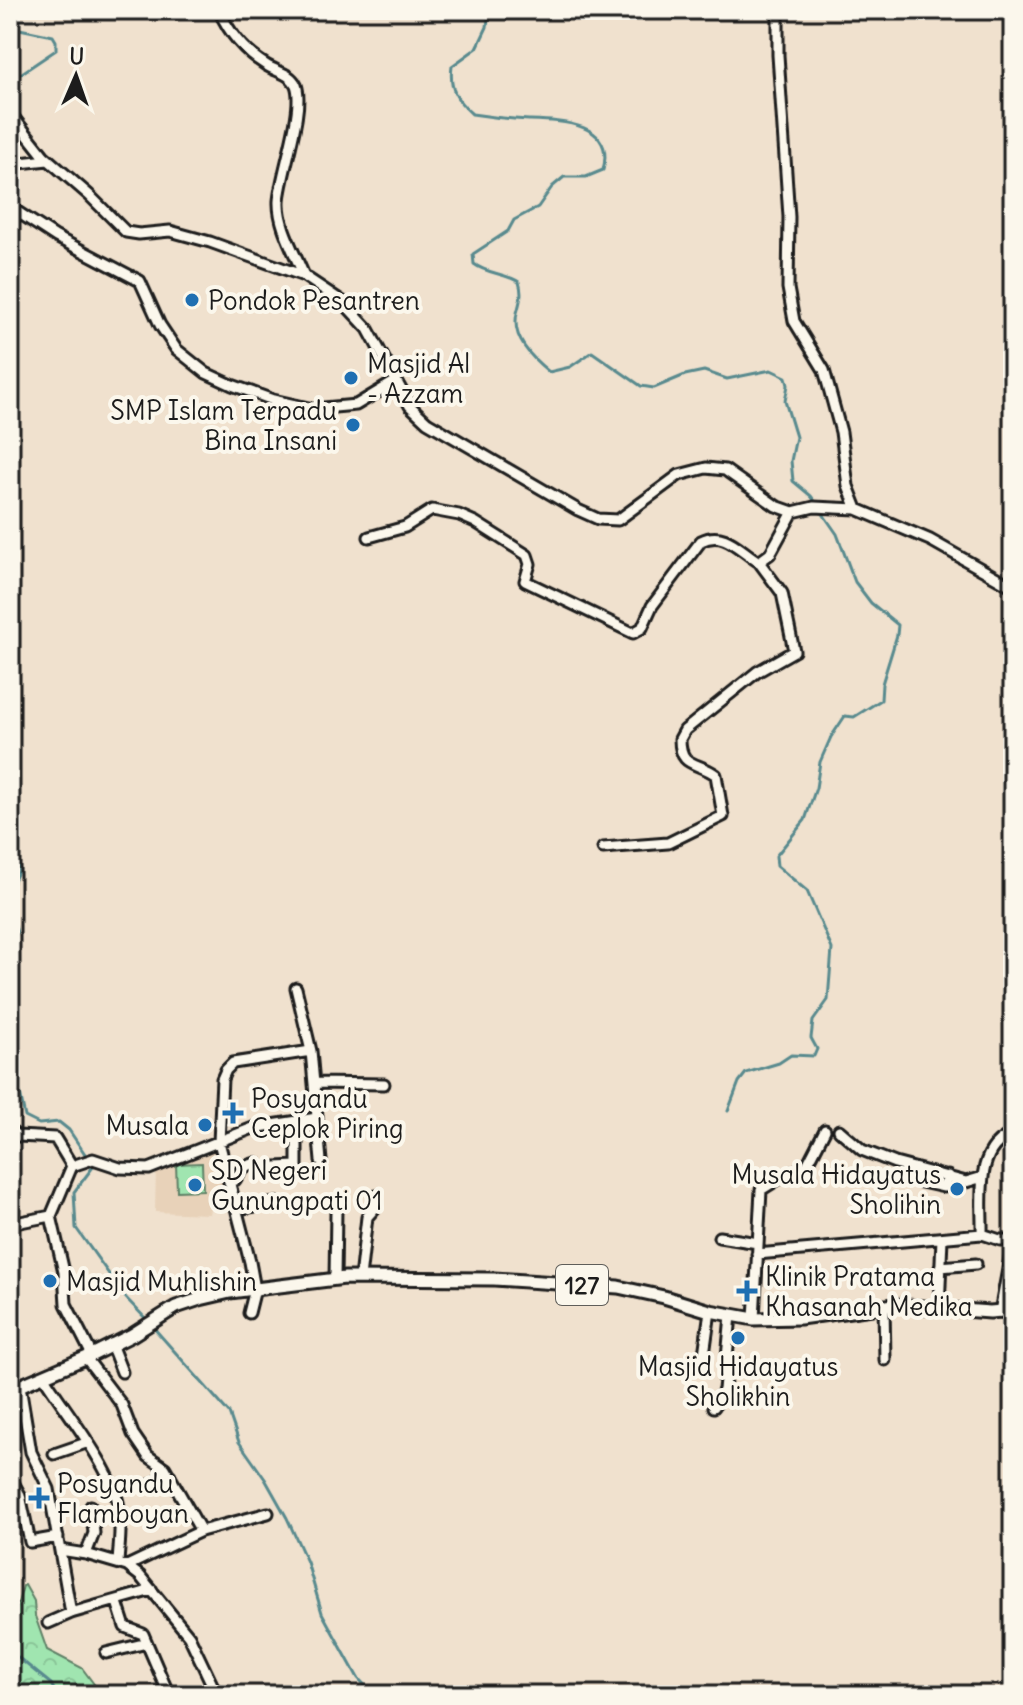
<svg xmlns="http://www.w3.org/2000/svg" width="1023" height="1705" font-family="Delius,sans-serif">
  <defs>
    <pattern id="forest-crowns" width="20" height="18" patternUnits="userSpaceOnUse" patternTransform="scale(2)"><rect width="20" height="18" fill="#a0e5b0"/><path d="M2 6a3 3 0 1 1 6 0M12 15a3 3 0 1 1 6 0" fill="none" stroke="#89c497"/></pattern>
  </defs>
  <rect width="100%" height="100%" fill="#f0e1ce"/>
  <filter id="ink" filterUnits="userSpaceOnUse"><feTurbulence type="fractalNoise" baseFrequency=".0125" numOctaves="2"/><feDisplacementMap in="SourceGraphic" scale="16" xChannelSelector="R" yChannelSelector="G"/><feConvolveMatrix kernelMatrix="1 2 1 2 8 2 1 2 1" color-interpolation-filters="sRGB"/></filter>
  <g filter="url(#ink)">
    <path fill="#e8d2b9" d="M222,1143l17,59h-13v7l-16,-1 -1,6 -54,-2 1,-44z"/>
    <path fill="url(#forest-crowns)" stroke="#5e8066" stroke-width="2" d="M25,1585l9,16 1,15 12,34 35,18 20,27h-61l-5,-6 -21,-2 -5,3v-60l13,-44z"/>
    <path fill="#a0e5b0" stroke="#5e8066" stroke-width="2" d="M202,1163l1,27 -26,1 -1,-27z"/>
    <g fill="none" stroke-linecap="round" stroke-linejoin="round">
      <path stroke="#598a8e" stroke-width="3" d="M489,10l-2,17 -10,21 -25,18c-3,22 4,34 20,48 19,3 38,5 57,6 31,1 87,2 74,50l-17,7h-22l-12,10 -14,20 -24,13 -6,11 -35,23 1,10c13,10 31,9 45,18 4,12 1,19 -2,31 -6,25 15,45 32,59l21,-5 22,-15 49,34 13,2 31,-13 19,-4 23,8 44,-9 15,7 2,8 -3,16 11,36 -5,24 2,20 18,15 6,8
        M10,27l43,9 3,5v9l-46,31
        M10,794l9,76 -7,14 -1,28 6,21 -7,16
        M10,968v5
        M10,1076l8,8 7,33 14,7 20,-2 10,8 18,27
        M728,1111l11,-29 7,-9 33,-10 12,-8 23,1 3,-7 -6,-11 2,-17 15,-21 4,-51 -25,-58 -30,-25 -1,-10 29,-36 11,-32 4,-26 11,-25 14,-21 9,1 27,-17 1,-16 15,-49 1,-10 -27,-22 -16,-21 -18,-48 -16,-23
        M91,1163l2,4 -19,25 2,36 50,70 21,22
        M152,1326l77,87 10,29 26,37 22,39 20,44 15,51 36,65 16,17
        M10,1651l41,33 6,11"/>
      <g stroke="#1c1c1c" stroke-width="15">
        <path id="minor" d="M219,10c10,23 26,42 47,55 11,7 24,8 30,20 9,24 -15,88 -17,116 -1,25 16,52 25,75
          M778,10v45l11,162 -1,71 6,33 30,49 17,62 7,54 9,23
          M10,113l34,43 45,39 37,37 13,2 31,-3 40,11 94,34 39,26 25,27 42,77 17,16 151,88 20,9 20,1 61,-45 27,-7 19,2 51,36 17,6 21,-5 43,2 73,31 83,47
          M10,164l38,-4
          M10,207l46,30 84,44 20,44 16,24 30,24 26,12 41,15 40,9 43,-4 40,-24
          M369,537l36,-10 27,-17 27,5 16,7 52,33 3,9 -5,17 108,52 9,-5 10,-22 49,-65c24,-12 39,10 58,21l11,-8 23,-42
          M603,848l65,-5 55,-27 -7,-41c-18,-14 -36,-6 -36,-36l5,-9 72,-58 37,-21 -12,-58 -23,-31
          M296,988l15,63 10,110
          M315,1083l69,1
          M839,1130l23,20 33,13 71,19 17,-5
          M10,1131l8,5 37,2 17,28
          M276,1167l21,-1v-45
          M917,1181l27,6 4,-11
          M229,1182l6,-2 8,-13 13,-4
          M236,1209l41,-6
          M10,1224l41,-8
          M982,1234c1,-33 -9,-87 31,-100
          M719,1237l39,6
          M757,1254l225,-20 18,6h13
          M940,1267l36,-3
          M360,1278l7,-61 8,-9 1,-12
          M335,1279l1,-69
          M884,1306l1,54
          M939,1309l3,-71
          M1000,1312l13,-70
          M249,1313l6,-24 -5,-27 -31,-120 3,-63 4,-9 7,-7 78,-12
          M754,1319l7,-129 24,-15 21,-8 19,-37
          M111,1344l11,28
          M92,1355l-26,-51 -2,-32 -13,-56 21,-50 21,-7 27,9 29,1 104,-41 64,-10
          M86,1358l36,47 11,29 15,22 17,12 36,63
          M702,1369l8,-58
          M44,1377c22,35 68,91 75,130 3,18 0,38 -1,56
          M20,1386l11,66 18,37 22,124 81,-23
          M714,1407l10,-17 7,-75
          M54,1454l32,-11
          M10,1477l10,18 10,47 28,-5
          M152,1484l18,-9
          M60,1550l26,4 41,12 13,10 49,60 28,59
          M86,1554l8,-21 -3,-27
          M127,1566l74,-35 67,-18
          M117,1602l8,25 18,7 26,61
          M48,1623l23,-10
          M106,1653l41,-10"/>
      </g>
      <g stroke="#1c1c1c" stroke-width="17">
        <path id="major" d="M10,1390l82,-35 40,-20 44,-28 24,-8 30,-7 115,-14 149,1 124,8 46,10 46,14 44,8 46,-1 94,-13 96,7 23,-2"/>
      </g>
      <use href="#minor" stroke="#fbf7ec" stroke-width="9"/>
      <use href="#major" stroke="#fbf7ec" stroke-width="11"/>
    </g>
  </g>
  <g fill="#1f6fb2" stroke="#fbf7ec" stroke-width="3">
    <circle cx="192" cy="300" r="8"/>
    <circle cx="351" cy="378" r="8"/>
    <circle cx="353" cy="425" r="8"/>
    <path d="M229 1101h8v8h8v8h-8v8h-8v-8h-8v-8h8z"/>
    <circle cx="205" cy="1125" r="8"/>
    <circle cx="195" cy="1185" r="8"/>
    <circle cx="957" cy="1189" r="8"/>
    <circle cx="50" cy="1281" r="8"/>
    <path d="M743 1279h8v8h8v8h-8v8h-8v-8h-8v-8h8z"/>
    <circle cx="738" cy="1338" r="8"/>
    <path d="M35 1486h8v8h8v8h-8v8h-8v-8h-8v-8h8z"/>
  </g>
  <g text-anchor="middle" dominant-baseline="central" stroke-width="8" stroke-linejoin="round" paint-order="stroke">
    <rect fill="#fbf7ec" stroke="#5f5e5a" stroke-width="2" x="556" y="1265" width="52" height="40" rx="6"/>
    <g font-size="24" font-weight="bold" fill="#1c1c1c">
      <text x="582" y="1285">127</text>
    </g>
    <g font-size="26" fill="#1c1c1c" stroke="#fbf7ec" text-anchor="start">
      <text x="208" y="300">Pondok Pesantren</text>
      <text x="367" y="363">Masjid Al<tspan x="367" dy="30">- Azzam</tspan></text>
      <text x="337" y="410" text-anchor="end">SMP Islam Terpadu<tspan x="337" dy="30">Bina Insani</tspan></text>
      <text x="251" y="1098">Posyandu<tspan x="251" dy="30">Ceplok Piring</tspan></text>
      <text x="189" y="1125" text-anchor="end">Musala</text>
      <text x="211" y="1170">SD Negeri<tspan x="211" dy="30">Gunungpati 01</tspan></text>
      <text x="941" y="1174" text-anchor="end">Musala Hidayatus<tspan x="941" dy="30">Sholihin</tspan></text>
      <text x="765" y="1276">Klinik Pratama<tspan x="765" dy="30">Khasanah Medika</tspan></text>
      <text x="66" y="1281">Masjid Muhlishin</text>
      <text x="738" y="1366" text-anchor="middle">Masjid Hidayatus<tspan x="738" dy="30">Sholikhin</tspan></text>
      <text x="57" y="1483">Posyandu<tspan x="57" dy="30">Flamboyan</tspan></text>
    </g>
  </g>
  <rect width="1023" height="1705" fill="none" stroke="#fbf7ec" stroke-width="40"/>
  <rect x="20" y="20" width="983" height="1665" fill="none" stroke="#1c1c1c" stroke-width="3" filter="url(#ink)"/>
  <g transform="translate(76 76) rotate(2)" stroke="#fbf7ec" stroke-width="6" paint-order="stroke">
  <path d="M0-6L14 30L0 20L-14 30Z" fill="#1c1c1c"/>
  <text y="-12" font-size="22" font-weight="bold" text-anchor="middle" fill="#1c1c1c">U</text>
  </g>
</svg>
